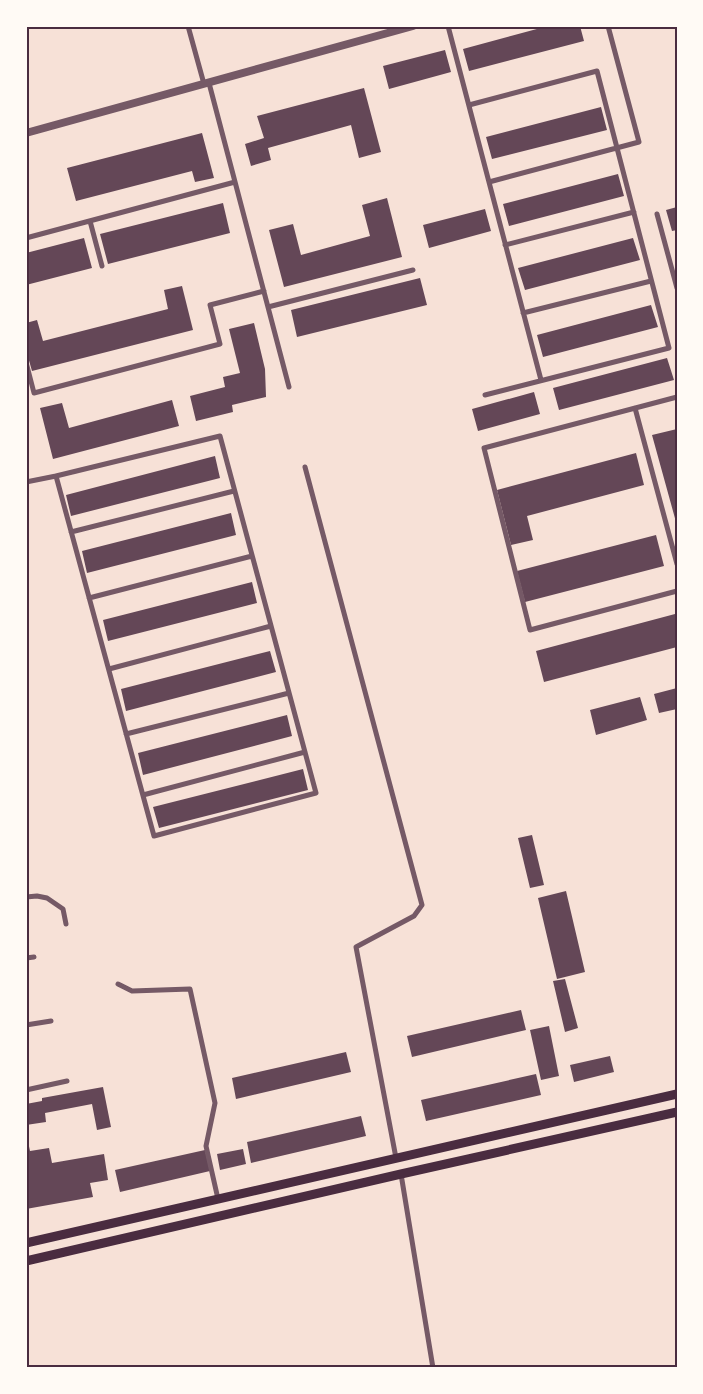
<svg xmlns="http://www.w3.org/2000/svg" width="703" height="1394" font-family="'Asap Condensed',sans-serif">
  <rect width="100%" height="100%" fill="#f7e1d7"/>
  <path fill="#644757" d="M548,26h32l4,15 -115,30 -6,-22z
    M445,50l6,22 -62,17 -6,-23z
    M364,88l17,64 -22,6 -8,-33 -83,23 3,12 -20,6 -6,-22 19,-6 -7,-22z
    M601,107l6,23 -115,29 -6,-22z
    M202,133l12,45 -19,4 -3,-11 -116,30 -9,-33z
    M618,174l6,22 -115,30 -6,-22z
    M387,198l15,59 -118,30 -15,-57 24,-6 8,31 69,-19 -8,-31z
    M223,203l7,30 -122,31 -8,-30z
    M677,207v23l-5,1 -6,-21z
    M485,209l6,22 -62,17 -6,-23z
    M84,238l8,30 -66,17v-32z
    M633,238l7,22 -115,30 -7,-22z
    M420,278l7,27 -130,32 -6,-27z
    M182,286l11,44 -161,41 -6,-21v-27l11,-3 6,21 125,-32 -4,-19z
    M651,305l7,22 -115,30 -6,-22z
    M254,323l11,46 1,28 -34,8 1,7 -37,9 -6,-25 35,-9 -2,-10 17,-4 -11,-44z
    M667,358l7,22 -115,30 -6,-22z
    M534,392l6,22 -62,17 -6,-22z
    M172,400l7,26 -126,33 -13,-51 22,-5 7,25z
    M677,429v93h-1l-24,-87z
    M636,453l8,32 -117,31 6,24 -22,5 -14,-55z
    M215,456l5,22 -149,38 -5,-21z
    M231,513l5,22 -149,38 -5,-22z
    M656,535l8,31 -139,36 -8,-31z
    M252,582l5,21 -149,38 -5,-21z
    M675,614l2,6v27l-133,35 -8,-31z
    M270,651l6,21 -150,39 -5,-22z
    M677,688v21l-18,4 -5,-19z
    M640,697l7,23 -51,15 -6,-25z
    M287,715l5,21 -149,39 -5,-22z
    M303,769l5,21 -149,38 -6,-21z
    M532,835l12,50 -14,3 -12,-50z
    M566,891l19,81 -28,7 -19,-81z
    M565,979l13,49 -13,4 -12,-51z
    M521,1010l5,20 -114,27 -5,-21z
    M549,1026l10,50 -18,4 -11,-50z
    M346,1052l5,20 -115,27 -4,-21z
    M610,1056l4,16 -40,10 -4,-17z
    M536,1074l5,21 -115,26 -5,-21z
    M103,1087l8,40 -14,3 -5,-26 -47,9 1,9 -20,3v-21l16,-3v-3z
    M361,1116l5,20 -115,27 -4,-21z
    M26,1137h1l3,14 19,-3 3,15 52,-9 4,26 -18,3 3,14 -67,12z
    M243,1149l3,15 -26,6 -3,-16z
    M205,1150l5,21 -90,21 -5,-22z"/>
  <g fill="none" stroke-linecap="round" stroke-linejoin="round">
    <path stroke="#755966" stroke-width="5" d="M188,26l16,58
      M448,26l93,354
      M209,83l80,304
      M469,105l128,-34 72,277 -184,47
      M489,182l150,-40 -31,-116
      M657,214l20,74
      M90,221l12,45
      M26,238l209,-56
      M505,245l129,-33
      M268,307l145,-37
      M523,313l128,-32
      M26,362l8,31 186,-49 -10,-39 54,-14
      M677,397l-193,51 46,182 147,-39
      M635,408l42,156
      M305,467l117,438 -8,11 -58,31 40,211
      M26,482l30,-6 164,-40 96,357 -162,43 -98,-360
      M71,532l163,-41
      M89,598l163,-42
      M109,669l162,-43
      M126,734l163,-41
      M143,795l162,-43
      M26,897l11,-1 10,2 16,11 3,15
      M26,958l8,-1
      M118,984l14,7 58,-2 25,114 -9,43 12,53
      M26,1025l25,-4
      M26,1090l41,-9
      M401,1174l32,194"/>
    <path stroke="#755966" stroke-width="8" d="M26,133l387,-107"/>
    <path stroke="#4a2c40" stroke-width="9" d="M26,1243l651,-149
      M26,1261l375,-87 276,-62"/>
  </g>
  <rect width="703" height="1394" fill="none" stroke="#fffaf5" stroke-width="55"/>
  <rect x="28" y="28" width="648" height="1338" fill="none" stroke="#4a2c40" stroke-width="2"/>
</svg>
